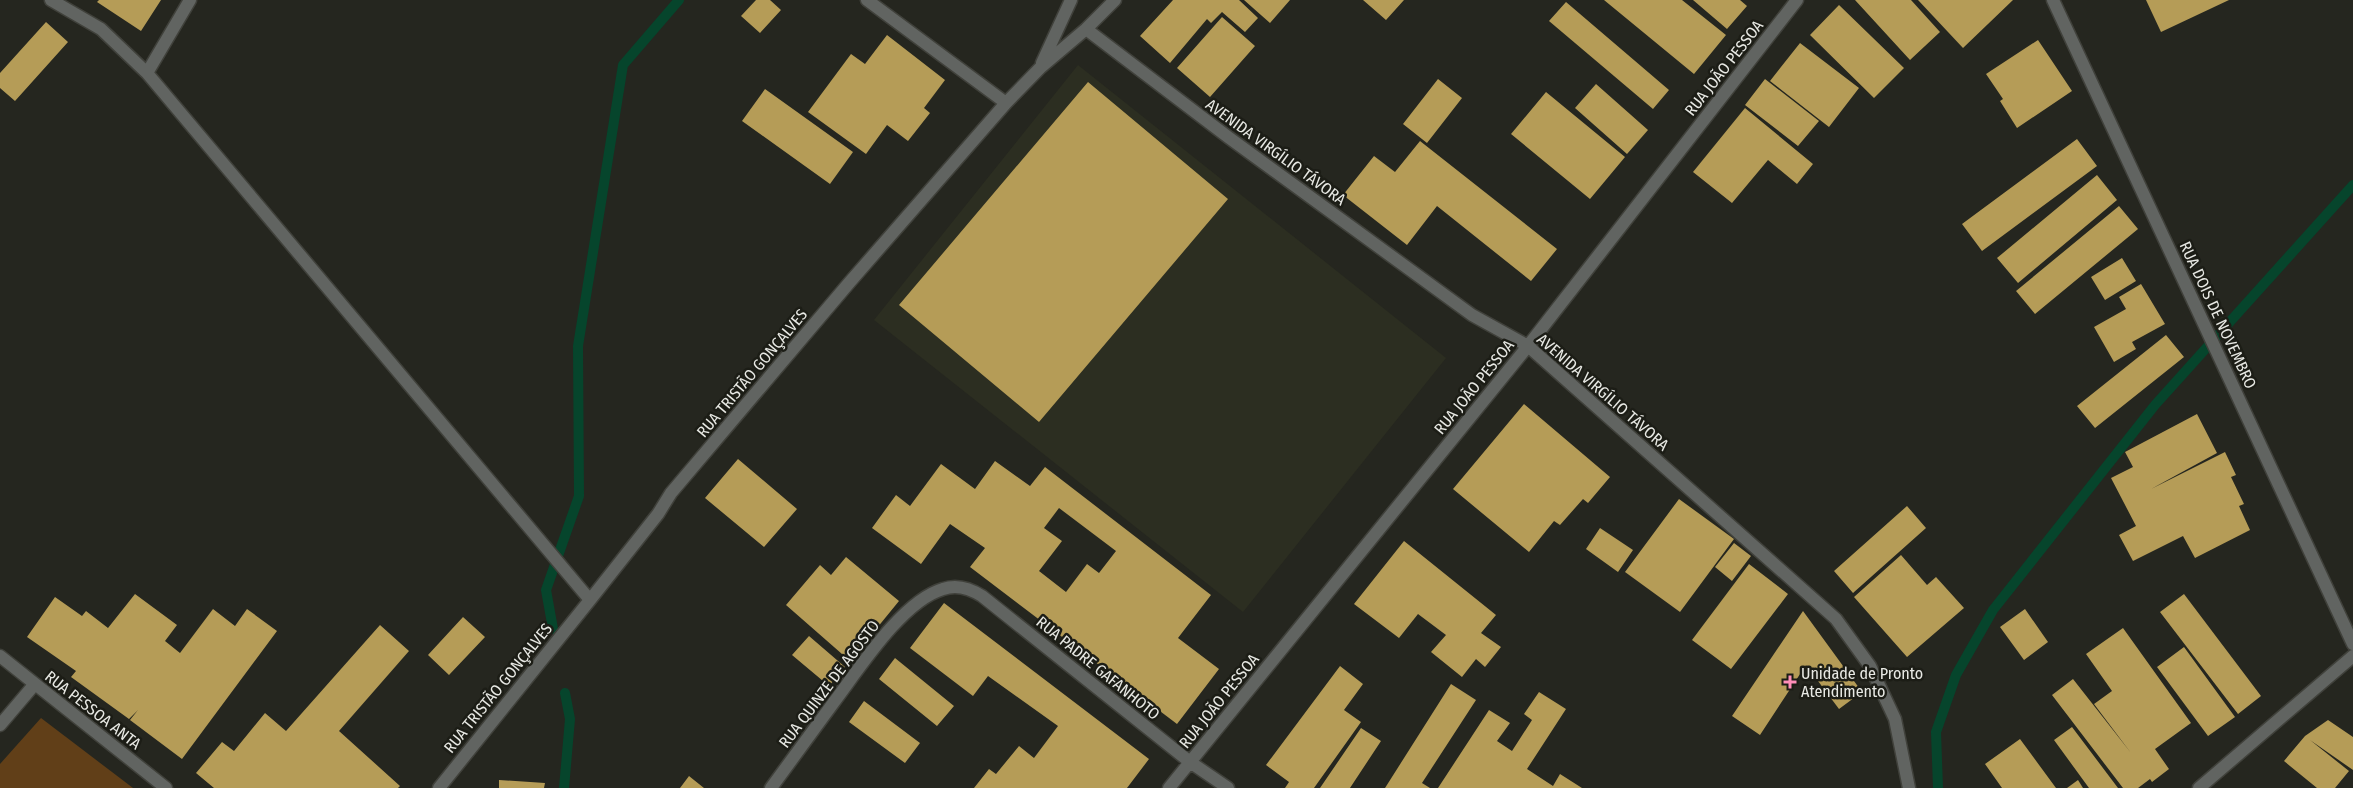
<svg xmlns="http://www.w3.org/2000/svg" width="2353" height="788" font-family="'Fira Sans Condensed',sans-serif">
  <rect width="100%" height="100%" fill="#25261f"/>
  <path fill="#2c2e21" d="M1078,65l368,293 -203,254 -369,-292z"/>
  <path fill="#613f18" d="M41,718l92,70h-133v-24z"/>
  <g fill="none" stroke-linecap="round" stroke-linejoin="round">
    <path stroke="#06452c" stroke-width="10" d="M553,629l-7,-39 33,-94 -1,-150 45,-281 56,-65
      M564,788l6,-69 -5,-26
      M1938,788l-2,-56 20,-57 37,-65 162,-205 198,-220"/>
  </g>
  <path fill="#b59c57" fill-rule="evenodd" d="M99,0h62l-20,31 -44,-29z
    M756,0h14l11,10 -21,23 -19,-17z
    M1173,0h66l19,18 -13,14 -23,-20 -11,11 -4,-4 -37,44 -30,-27z
    M1244,0h46l-20,23z
    M1363,0h41l-18,20z
    M1604,0h78l44,35 -32,39z
    M1693,0h47l7,6 -20,23z
    M1855,0h56l29,32 -30,28z
    M1918,0h95l-50,48z
    M2146,0h83l-68,32z
    M1566,2l103,88 -16,19 -104,-88z
    M1839,5l65,63 -30,30 -64,-63z
    M1222,17l33,29 -45,51 -33,-29z
    M46,22l22,20 -53,59 -15,-13v-15z
    M887,35l58,45 -21,28 6,5 -22,28 -21,-16 -21,29 -58,-42 43,-58 14,10z
    M2038,40l34,51 -55,37 -17,-27 3,-2 -17,-25z
    M1800,43l59,45 -30,39 -59,-46z
    M1438,79l24,19 -35,45 -24,-19z
    M1765,79l54,42 -21,25 -53,-41z
    M1088,82l140,117 -189,223 -140,-117z
    M1596,84l52,46 -21,24 -52,-46z
    M765,89l88,63 -23,32 -88,-63z
    M1546,92l79,65 -35,42 -79,-65z
    M1745,108l68,56 -16,20 -29,-24 -36,43 -39,-31z
    M2077,139l20,27 -115,85 -20,-27z
    M1420,141l137,108 -26,32 -94,-75 -30,39 -64,-50 31,-39 21,16z
    M2097,175l20,25 -99,83 -21,-25z
    M2119,206l19,23 -103,85 -19,-23z
    M2122,258l14,23 -31,19 -14,-23z
    M2141,284l24,40 -33,18 4,7 -22,13 -20,-35 32,-18 -7,-12z
    M2166,335l18,22 -89,71 -18,-22z
    M1524,404l86,73 -22,26 -5,-4 -23,26 -6,-4 -25,31 -76,-63z
    M2197,414l20,39 -66,36 74,-37 11,23 -5,2 13,27 -5,2 11,24 -55,28 -12,-22 -50,25 -14,-26 17,-9 -25,-48 22,-11 -8,-15z
    M738,459l59,50 -33,38 -59,-49z
    M995,461l35,25 15,-19 166,128 -33,43 41,31 -42,55 -207,-157 15,-19 -35,-24 -29,40 -49,-36 24,-33 14,11 31,-42 34,25zM1059,508l57,43 -17,22 -12,-9 -21,28 -27,-21 23,-30 -18,-13z
    M1679,499l55,40 -54,73 -55,-40z
    M1907,506l19,22 -73,65 -19,-22z
    M1600,528l33,22 -15,22 -32,-23z
    M1404,541l92,74 -15,18 20,14 -16,20 -9,-8 -14,18 -31,-25 15,-17 -28,-21 -19,24 -45,-34z
    M1734,543l17,13 -19,25 -17,-14z
    M1901,555l26,30 9,-8 28,31 -57,49 -53,-60z
    M846,557l53,44 -49,60 -64,-56 34,-40 11,10z
    M1749,564l39,30 -57,75 -39,-29z
    M135,594l42,31 -12,16 15,12 33,-44 22,17 12,-17 30,22 -95,128 -52,-39 8,-10 -9,9 -58,-42 5,-6 -49,-34 28,-40 27,19 4,-5 22,17z
    M2184,594l77,102 -23,18 -78,-102z
    M944,603l205,156 -22,29h-153l15,-19 7,5 23,-28 15,12 24,-32 -70,-50 -15,20 -63,-48z
    M2025,609l23,33 -24,18 -24,-33z
    M1803,611l59,81 -23,17 -33,-44 -46,70 -28,-19z
    M463,617l22,20 -36,38 -21,-20z
    M380,625l29,26 -70,80 61,55 -2,2h-184l-18,-15 26,-31 12,9 31,-38 21,18z
    M2123,628l68,95 -36,26 14,20 -17,13 -2,-3 -12,9h-15l-71,-93 21,-16 58,74 -37,-49 18,-13 -26,-37z
    M809,636l36,31 -16,19 -37,-31z
    M2184,647l51,70 -27,19 -51,-69z
    M895,658l59,48 -17,20 -58,-47z
    M1340,666l23,18 -19,26 17,12 -47,66h-29l4,-6 -23,-17z
    M1451,684l25,16 -54,83 8,5h-45z
    M1539,692l27,17 -39,60 26,17 7,-12 22,14h-144l51,-78 21,13 -13,18 15,10 20,-31 -8,-6z
    M864,701l56,42 -15,20 -56,-41z
    M2328,720l25,17v33l-43,-30 39,31 -14,17h-18l-33,-27 21,-25z
    M2072,727l46,61h-29l-35,-48z
    M1361,728l20,13 -31,47h-30z
    M2020,739l36,49h-54l-17,-24z
    M689,776l15,12h-24z
    M499,780l46,3 -1,5h-45z
    M2078,780l5,8h-16z"/>
  <g fill="none" stroke-linecap="round" stroke-linejoin="round">
    <g stroke="#40413b" stroke-width="15">
      <path id="minor" d="M51,0l50,29 46,44 43,-73
        M867,0l139,103
        M1086,29l142,108 244,178 56,31 308,273 34,47 25,53 14,69
        M1042,63l29,-63
        M147,73l443,527
        M0,656l166,132
        M0,725l34,-40
        M439,788l151,-188 68,-86 13,-21 178,-210 157,-180 34,-35 46,-39 29,-29
        M771,788c21,-29 42,-57 63,-86 25,-33 68,-101 109,-113 14,-5 28,0 39,7l208,166 38,26
        M1169,788l359,-442 269,-346"/>
    </g>
    <g stroke="#40413b" stroke-width="15">
      <path id="tertiary" d="M2053,0l300,644
        M2199,788l154,-132"/>
    </g>
    <use href="#minor" stroke="#616461" stroke-width="12"/>
    <use href="#tertiary" stroke="#616461" stroke-width="12"/>
  </g>
  <path fill="#ff8eb9" stroke="#1c1d16" stroke-width="2" d="M1787.5 674.5h5v5h5v5h-5v5h-5v-5h-5v-5h5z"/>
  <g text-anchor="middle" dominant-baseline="central" stroke-width="5" stroke-linejoin="round" paint-order="stroke">
    <g font-size="16" fill="#e8e9e4" stroke="#1c1d16">
      <text transform="translate(1724 68) rotate(-52)">RUA JOÃO PESSOA</text>
      <text transform="translate(1276 152) rotate(36)">AVENIDA VIRGÍLIO TÁVORA</text>
      <text transform="translate(2218 315) rotate(65)">RUA DOIS DE NOVEMBRO</text>
      <text transform="translate(752 373) rotate(-50)">RUA TRISTÃO GONÇALVES</text>
      <text transform="translate(1474 387) rotate(-51)">RUA JOÃO PESSOA</text>
      <text transform="translate(1603 392) rotate(41)">AVENIDA VIRGÍLIO TÁVORA</text>
      <text transform="translate(1098 668) rotate(39)">RUA PADRE GAFANHOTO</text>
      <text transform="translate(829 684) rotate(-53)">RUA QUINZE DE AGOSTO</text>
      <text transform="translate(498 688) rotate(-51)">RUA TRISTÃO GONÇALVES</text>
      <text transform="translate(1219 701) rotate(-51)">RUA JOÃO PESSOA</text>
      <text transform="translate(93 710) rotate(38)">RUA PESSOA ANTA</text>
    </g>
    <g font-size="16" fill="#e8e9e4" stroke="#1c1d16" text-anchor="start">
      <text x="1801" y="673">Unidade de Pronto<tspan x="1801" dy="18">Atendimento</tspan></text>
    </g>
  </g>
</svg>
